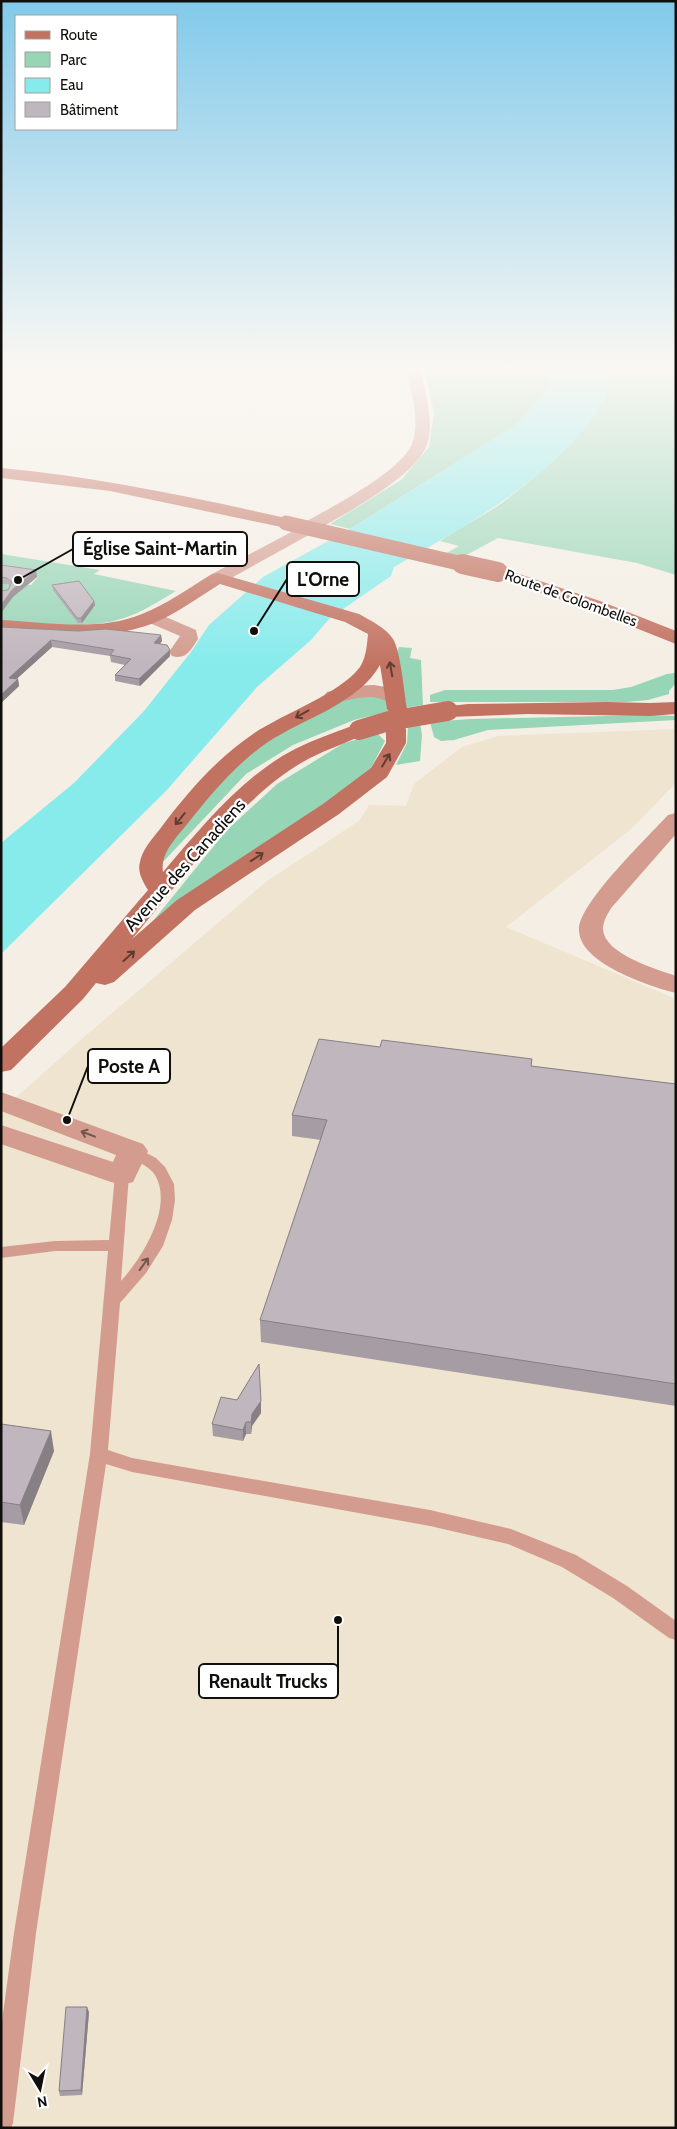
<svg xmlns="http://www.w3.org/2000/svg" width="677" height="2129" font-family="Cabin,sans-serif">
  <rect width="100%" height="100%" fill="#f4eee4"/>
  <path fill="#efe4cf" d="M676,729v54l-46,47 -124,97 170,72v1129h-675v-1017l76,-68 190,-162 92,-60 10,-16 37,1 8,-22 48,-37 36,-11z"/>
  <path fill="#97d5b7" d="M424,368h121l5,19 -34,38 -166,104 -20,-5 71,-44 28,-33 5,-34z
    M605,368h71v207l-39,-12 -139,-25 -37,20 -16,-4 14,-8 -19,-5c19,-13 40,-23 59,-36 28,-20 127,-97 106,-137z
    M1,554l99,16 -6,4 82,17c-17,10 -33,21 -52,27 -38,13 -83,4 -123,4v-16l18,-14 -18,-2v-8l30,3 7,-8 -37,-3z
    M399,647l13,1 -2,10 11,2 2,45 -19,3 -8,-54z
    M675,673l1,10 -7,8v3l-21,6 -22,2h-196v-7l15,-5h168l18,-3 36,-13z
    M359,693l29,5 3,13 -37,9 -61,25 -47,29 -85,90 13,-30 79,-85 61,-35z
    M649,715l27,1v4l-188,10 -34,10 -13,1 -7,-4 -4,-15 40,-3z
    M420,723l2,12 -2,26 -24,4 11,-22 1,-17z
    M378,734l7,7 -16,31 -225,160 82,-101 51,-47 67,-41z"/>
  <path fill="#87ebec" d="M545,368h60c7,13 1,24 -4,36 -10,21 -27,37 -43,53 -49,45 -106,77 -164,110l-3,9 -61,42 -19,22 -54,47 -91,104 -165,163v-111l73,-60 70,-72 47,-59 18,-27 54,-48 87,-48 166,-104 33,-38z"/>
  <g fill="none" stroke-linecap="round" stroke-linejoin="round">
    <path fill="#d39c8f" fill-rule="evenodd" d="M133,1146l23,12 9,9 9,17 1,16 -3,20 -9,26 -17,27 -26,30 -12,147 24,8 298,52 81,19 65,26 51,31 49,35v19l-7,-2 -56,-40 -51,-31 -54,-23 -78,-18 -298,-54 -26,-8 -70,469 -23,190 -2,5h-10v-100l13,-95 76,-479 18,-203h-53l-54,7v-11l54,-6 54,-1 6,-65 2,-4h10l2,4 -8,106c21,-23 53,-74 34,-106 -7,-11 -22,-13 -29,-24l2,-3z"/>
    <path fill="#d39c8f" fill-rule="evenodd" d="M1,368h15l-15,8z
      M407,368h14c3,22 13,51 7,73 -7,33 -81,71 -109,88h-12l-2,-4 2,-4c25,-14 99,-52 106,-80 7,-22 -3,-51 -6,-73z
      M301,527l6,1 2,4 -2,4 -83,46 -6,1 -6,-1 -3,-4 3,-4z
      M152,611l44,19 2,9c-7,11 -12,21 -26,17l-3,-4 11,-16 -35,-15 -2,-4 2,-4z
      M374,685c11,2 25,3 32,13l-3,4c-12,3 -20,-4 -31,-5 -15,-1 -31,7 -45,3l-3,-4 3,-4 24,-6z
      M676,813v21l-64,73c-4,6 -9,14 -9,22 1,25 53,40 73,47v17c-27,-7 -98,-30 -97,-64 0,-26 70,-93 89,-114z
      M1,1092l142,52 5,7 -15,31 -11,3 -11,-3 -110,-38v-19l112,37 3,-7 -115,-44z"/>
    <path fill="#c27261" fill-rule="evenodd" d="M1,468c97,9 191,29 285,50l6,1 2,4 -2,4 -6,1 -176,-37 -109,-13z
      M498,567l102,34 76,30v13l-88,-35 -96,-33 -3,-4 3,-4z
      M218,573l141,41c12,7 26,13 34,25 8,13 11,54 14,70l-3,4 -7,2 -7,-2 -3,-4 -7,-44c-21,38 -77,54 -112,77 -32,22 -56,51 -80,81 -11,14 -28,30 -25,49 38,-44 78,-95 132,-123 18,-9 38,-16 57,-23l7,-2 7,2 3,4 -3,4c-18,8 -38,15 -56,24 -66,34 -130,124 -178,181l45,-39 146,-96 48,-36 15,-25v-14l3,-4 7,-2 7,2 3,4v14l-19,34 -48,37 -144,96 -81,72 -9,3 -9,-2 -13,16 -72,71 -10,2v-24l64,-61 83,-97c-5,-8 -11,-18 -8,-28 2,-12 12,-23 20,-33 26,-35 56,-70 93,-95 29,-20 87,-40 107,-67 6,-9 7,-22 8,-33l-23,-12 -125,-38c-22,14 -43,29 -66,39 -49,19 -102,11 -153,9v-12c45,2 98,12 141,-6 25,-10 47,-26 70,-40z
      M607,702l43,1 26,-1v12l-26,2 -122,-2 -80,3 -7,-2 -3,-4 3,-4 27,-3z"/>
    <path stroke="#c27261" stroke-width="15" d="M286,523l181,42"/>
    <path stroke="#c27261" stroke-width="20" d="M462,564l36,8
      M359,730l30,-9 59,-10"/>
  </g>
  <path fill="#a59da3" d="M1,565l35,5 1,7 -24,20 -5,-7 2,-4 -2,-2h-7z
    M52,585l42,16 1,4 -13,18h-4l-25,-33z
    M1,627l160,8 1,6 -2,3 10,6v6l-30,30 -25,-5v-6l10,-10 -14,-3 -1,-6 -58,-9 -36,32h2l1,7 -18,17z
    M380,1047l152,12 -1,7 145,18v322l-415,-64 -1,-22 61,-180 -29,-4v-21z
    M259,1364l2,49 -9,13 -1,8h-5l-3,7 -30,-5 -1,-12 25,-24z
    M1,1424l53,27 -30,74 -23,-3z
    M89,2012l-7,83 -22,1 -1,-5z"/>
  <path fill="#867f84" d="M36,570l1,7 -24,20 -12,16v-8l11,-15z
    M94,601l1,4 -13,18 -1,-5z
    M161,635l1,6 -7,9 -1,-7z
    M51,640l1,7 -42,38 -1,-7z
    M170,650v6l-30,30 -1,-7z
    M18,679l1,7 -18,17v-8z
    M261,1401v12l-9,13 -1,8v-12l1,-8z
    M246,1422v12l-3,7v-11z
    M51,1431l3,20 -30,74 -4,-20z
    M87,2007l2,5 -7,83 -1,-5z"/>
  <path fill="#c0b6bd" stroke="#867f84" d="M1,565l35,5 -24,20 -11,15v-14l7,-1 4,-8 -5,-4 -6,-1z
    M79,581l15,20 -13,17h-4l-25,-33z
    M1,627l77,4 28,-2 55,6 -7,8 13,2 3,5 -31,29 -24,-4 16,-16 -21,-4 4,-5 -63,-10 -42,38 9,1 -17,16z
    M319,1039l61,8 2,-7 150,19 -1,7 145,18v300l-416,-64 67,-200 -35,-5z
    M259,1364l2,37 -9,13 -1,8h-5l-3,8 -31,-6 9,-27 16,3z
    M1,1424l50,7 -31,74 -19,-3z
    M66,2007h21l-6,83 -22,1z"/>
  <defs><path id="oneway-shaft" d="M-6 0H5M1.5-3L5.5 0L1.5 3" fill="none" stroke-width="1.6" stroke-linecap="round" stroke-linejoin="round" transform="scale(1.25)"/></defs>
  <g stroke="#613c32">
    <use href="#oneway-shaft" transform="translate(391 669) rotate(-100)"/>
    <use href="#oneway-shaft" transform="translate(302 714) rotate(151)"/>
    <use href="#oneway-shaft" transform="translate(386 760) rotate(-59)"/>
    <use href="#oneway-shaft" transform="translate(180 819) rotate(129)"/>
    <use href="#oneway-shaft" transform="translate(257 857) rotate(-34)"/>
    <use href="#oneway-shaft" transform="translate(129 956) rotate(-42)"/>
  </g>
  <g stroke="#72564e">
    <use href="#oneway-shaft" transform="translate(88 1134) rotate(-159)"/>
    <use href="#oneway-shaft" transform="translate(144 1264) rotate(-54)"/>
  </g>
  <linearGradient id="sky" x2="0" y2="1"><stop stop-color="#81caea"/><stop offset="0.55" stop-color="#faf7f3"/><stop offset="1" stop-color="#faf7f3" stop-opacity="0"/></linearGradient>
  <rect width="677" height="666" fill="url(#sky)"/>
  <g text-anchor="middle" dominant-baseline="central" stroke-width="4.5" stroke-linejoin="round" paint-order="stroke">
    <g font-size="15" fill="#110f0c" stroke="#fff">
      <text transform="translate(571 598) rotate(20)">Route de Colombelles</text>
    </g>
    <g font-size="18" fill="#110f0c" stroke="#fff">
      <text transform="translate(185 865) rotate(-48)">Avenue des Canadiens</text>
    </g>
  </g>
  <path fill="none" stroke="#110f0c" stroke-width="2" d="M18 580L73 549M254 631L287 579M67 1120L88 1066M338 1620L338 1681"/>
  <g fill="#110f0c" stroke="#fff" stroke-width="2">
    <circle cx="18" cy="580" r="5"/>
    <circle cx="254" cy="631" r="5"/>
    <circle cx="67" cy="1120" r="5"/>
    <circle cx="338" cy="1620" r="5"/>
  </g>
  <g fill="#fff" stroke="#110f0c" stroke-width="2">
    <rect x="73" y="532" width="174" height="34" rx="5"/>
    <rect x="287" y="562" width="72" height="34" rx="5"/>
    <rect x="88" y="1049" width="82" height="34" rx="5"/>
    <rect x="199" y="1664" width="139" height="34" rx="5"/>
  </g>
  <g font-size="19" text-anchor="middle" font-weight="bold" fill="#110f0c">
    <text x="160" y="555">Église Saint-Martin</text>
    <text x="323" y="586">L'Orne</text>
    <text x="129" y="1073">Poste A</text>
    <text x="268" y="1688">Renault Trucks</text>
  </g>
  <rect width="677" height="2129" fill="none" stroke="#110f0c" stroke-width="5"/>
  <rect x="15" y="15" width="162" height="115" fill="#ffffff" stroke="#a09f9e"/>
  <rect x="25" y="31" width="25" height="8" fill="#c27261" stroke="#a09f9e"/>
  <text x="60" y="40" font-size="15" fill="#110f0c">Route</text>
  <rect x="25" y="52" width="25" height="15" fill="#97d5b7" stroke="#a09f9e"/>
  <text x="60" y="65" font-size="15" fill="#110f0c">Parc</text>
  <rect x="25" y="78" width="25" height="15" fill="#87ebec" stroke="#a09f9e"/>
  <text x="60" y="90" font-size="15" fill="#110f0c">Eau</text>
  <rect x="25" y="102" width="25" height="15" fill="#c0b6bd" stroke="#a09f9e"/>
  <text x="60" y="115" font-size="15" fill="#110f0c">Bâtiment</text>
  <g transform="translate(40 2089) rotate(170)" stroke="#ffffff" stroke-width="4" paint-order="stroke">
  <path d="M0-4L9 19L0 12L-9 19Z" fill="#110f0c"/>
  <text y="-8" font-size="14" font-weight="bold" text-anchor="middle" fill="#110f0c">N</text>
  </g>
</svg>
